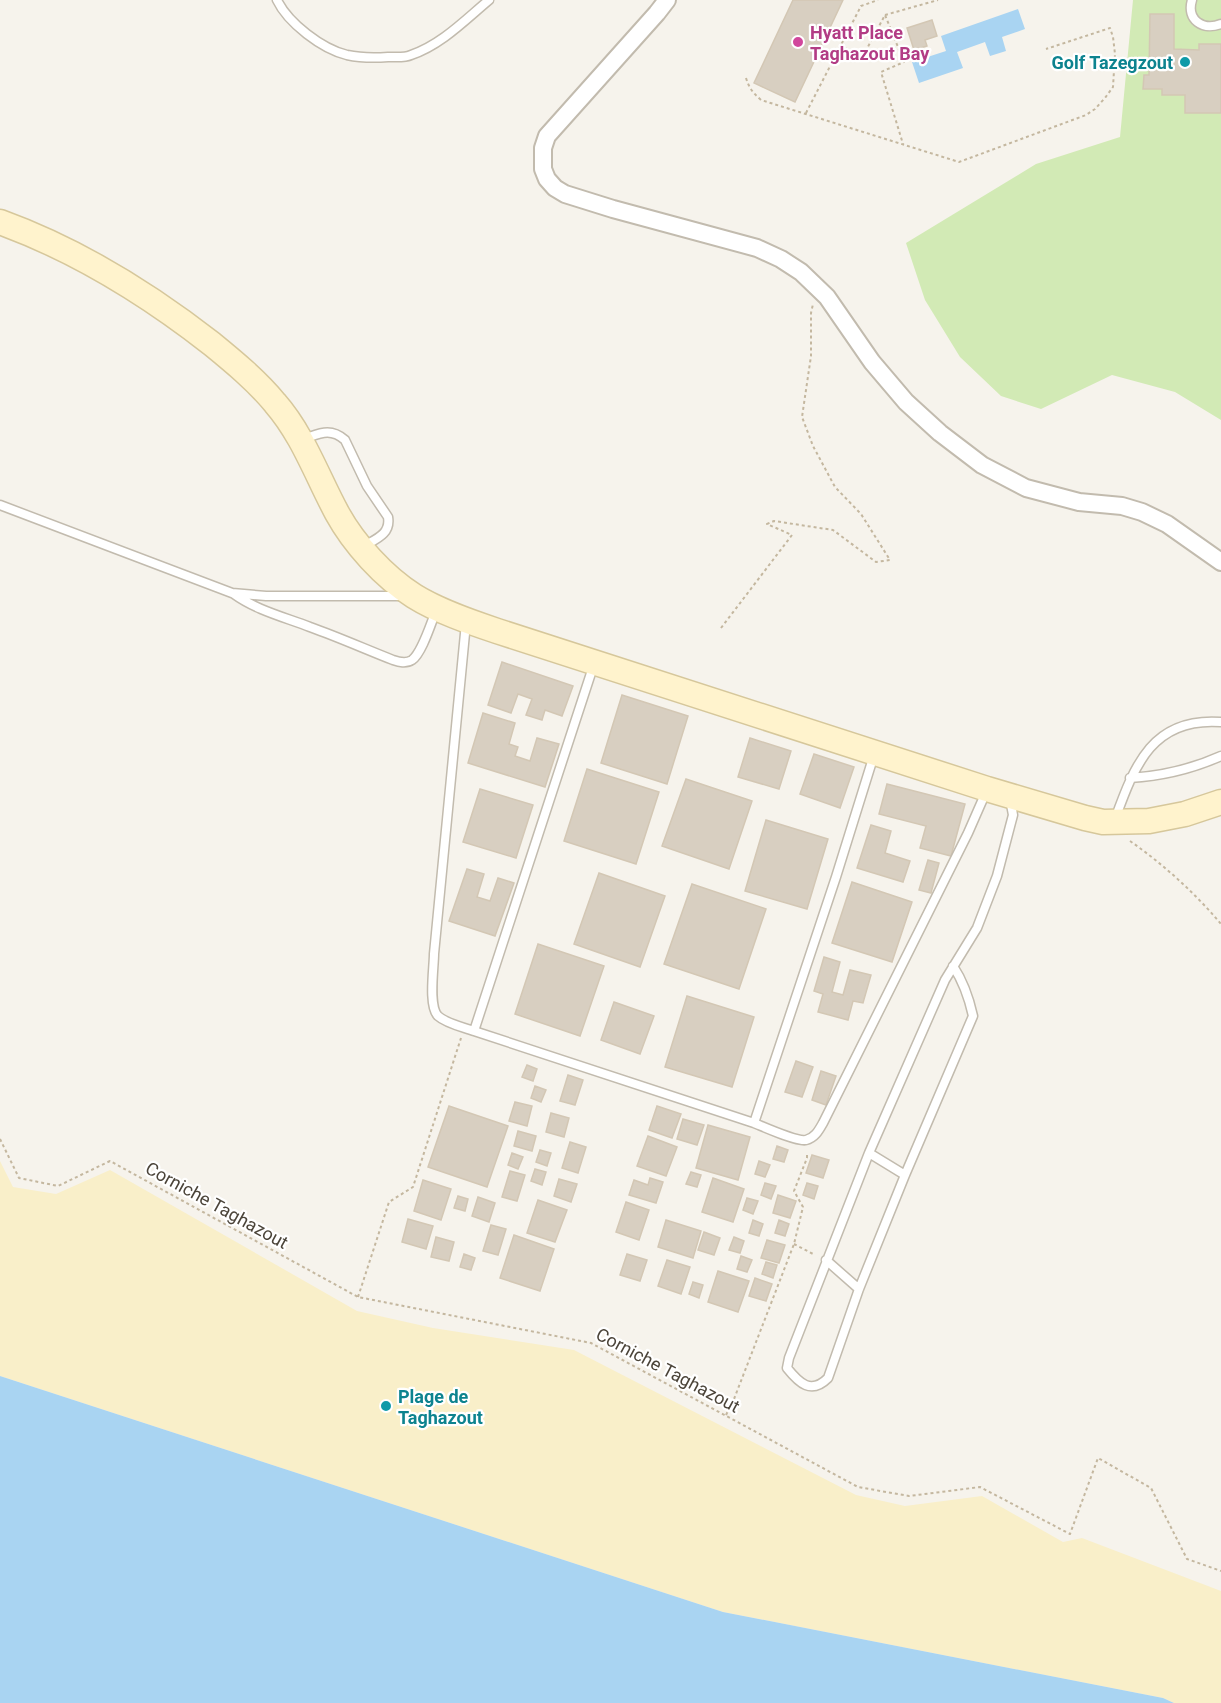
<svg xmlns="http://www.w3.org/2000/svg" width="1221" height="1703" font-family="Roboto,sans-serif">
  <rect width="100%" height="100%" fill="#f6f3ec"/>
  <path fill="#d2eab5" d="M1133,0h88v420l-46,-28 -63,-17 -71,34 -40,-13 -41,-39 -35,-57 -19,-57 130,-79 84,-27z"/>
  <path fill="#f9efc9" d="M0,1161l13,26 43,7 54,-24 247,141 76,17 141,22 282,145 49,11 77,-10 81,46 19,-4 139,53v112h-47l-11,-5 -440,-86 -723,-236z"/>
  <path fill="#a9d4f2" d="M1018,9l7,20 -23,8 4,14 -16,5 -5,-14 -28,10 6,16 -44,15 -7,-21 34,-11 -5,-15z
    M0,1376l723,236 440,86 11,5h-1174z"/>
  <path fill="#d8cfc1" stroke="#d3c7b4" stroke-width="1.5" d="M793,0h50l-48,102 -41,-19z
    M1150,14h24v35l25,1v-6h22v69h-36v-18h-23v-6h-19l1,-14h5z
    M932,20l5,16 -12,4 2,6 -13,4 -7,-22z
    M502,662l71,24 -11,30 -17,-6 -3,10 -16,-5 6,-16 -14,-5 -7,19 -23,-8z
    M622,695l66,21 -21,68 -66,-21z
    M483,713l32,10 -6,21 9,3 -3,9 15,5 7,-23 22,6 -14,43 -77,-24z
    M750,738l41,13 -12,38 -41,-12z
    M814,754l40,13 -14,41 -40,-14z
    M587,769l72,23 -23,72 -72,-23z
    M686,779l66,22 -23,68 -67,-23z
    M887,784l78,20 -14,52 -31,-8 6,-22 -47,-12z
    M480,789l53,16 -17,53 -53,-16z
    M766,820l62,19 -21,70 -62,-18z
    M871,825l20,6 -6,22 25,8 -7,21 -46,-14z
    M928,860l11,3 -8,30 -12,-3z
    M467,869l17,5 -7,23 13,4 8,-23 16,5 -19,53 -46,-15z
    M599,873l66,23 -25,71 -66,-23z
    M852,882l60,20 -20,60 -60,-19z
    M692,884l74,25 -27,80 -75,-25z
    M538,944l66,22 -24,70 -65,-22z
    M824,957l16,5 -8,30 11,3 7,-25 21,5 -8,28 -10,-2 -5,19 -30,-8 5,-18 -9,-3z
    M687,996l67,21 -22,70 -67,-20z
    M614,1002l40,14 -14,38 -39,-14z
    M796,1061l17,6 -11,30 -17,-5z
    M527,1065l10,4 -4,12 -11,-4z
    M821,1071l15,5 -10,29 -14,-5z
    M568,1075l15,5 -8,25 -15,-4z
    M535,1086l11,4 -5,12 -10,-4z
    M515,1102l17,4 -5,20 -18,-5z
    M449,1106l59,20 -21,61 -59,-20z
    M657,1106l24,8 -9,24 -23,-8z
    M551,1113l18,5 -5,19 -18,-5z
    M683,1119l21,6 -7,20 -20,-6z
    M708,1125l42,12 -12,43 -42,-12z
    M518,1131l18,5 -4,15 -18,-5z
    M648,1136l29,11 -11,29 -29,-10z
    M570,1142l16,5 -8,26 -16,-5z
    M777,1146l11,4 -4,12 -11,-3z
    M540,1150l11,3 -4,13 -11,-4z
    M512,1153l11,4 -5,12 -10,-4z
    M812,1155l17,5 -6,18 -17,-5z
    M759,1161l11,4 -5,12 -10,-3z
    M535,1169l11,3 -4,13 -11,-4z
    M510,1171l15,4 -8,26 -15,-4z
    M691,1172l10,3 -4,12 -11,-3z
    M650,1178l13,4 -7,21 -27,-8 5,-15 14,5z
    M713,1178l31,11 -11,33 -31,-10z
    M559,1179l18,5 -6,18 -17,-6z
    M423,1180l28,9 -10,31 -27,-9z
    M765,1183l11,3 -5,13 -10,-4z
    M807,1183l11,3 -4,13 -11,-4z
    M778,1195l18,6 -6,17 -17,-5z
    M458,1196l10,3 -3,12 -11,-3z
    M478,1197l17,6 -6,19 -17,-6z
    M747,1198l11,3 -5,13 -10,-4z
    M538,1200l29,10 -12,32 -28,-9z
    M626,1202l23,8 -10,30 -23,-8z
    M408,1219l25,7 -7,23 -24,-7z
    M666,1220l35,11 -8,27 -35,-11z
    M753,1220l10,4 -4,12 -10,-3z
    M779,1220l10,4 -4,12 -10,-3z
    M491,1225l15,4 -8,26 -15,-4z
    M704,1232l16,6 -6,17 -16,-5z
    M514,1235l40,14 -14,42 -40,-13z
    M436,1237l18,5 -5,19 -18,-4z
    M734,1237l10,4 -4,12 -11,-3z
    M767,1240l18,5 -6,18 -18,-5z
    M464,1254l11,4 -4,12 -11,-3z
    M627,1254l20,6 -7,21 -20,-6z
    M741,1256l11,4 -5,12 -10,-3z
    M667,1260l23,7 -9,27 -23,-8z
    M766,1262l11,3 -4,13 -11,-4z
    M718,1271l31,10 -11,31 -30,-10z
    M755,1278l17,6 -6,17 -17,-5z
    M693,1282l10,3 -4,13 -10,-4z"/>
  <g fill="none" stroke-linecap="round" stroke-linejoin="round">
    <g stroke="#c2bbae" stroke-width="11">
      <path id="lane" d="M277,0c11,23 45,49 70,55 14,3 28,3 41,2 8,0 17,1 23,-2 30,-10 54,-35 78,-55
        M1192,0c-6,20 11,31 29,24
        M303,439c16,-5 27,-12 42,1l22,46 21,31c3,17 -12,22 -24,29
        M0,505l232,88 34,3h138
        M234,594c22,16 50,23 76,33 28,10 55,22 83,33 6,2 13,4 19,0 10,-7 19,-37 24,-49
        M466,623l-32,331c0,14 -6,52 4,62 9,8 25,11 36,15l280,92c10,4 43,19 52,17 9,-2 13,-10 17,-17l145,-290 18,-41
        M1130,778c32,-2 62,-9 91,-22
        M1115,819c20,-55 38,-102 106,-97
        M953,966c10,15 16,32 20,50l-68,159 -46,114 -31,89c-17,17 -29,5 -41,-10l2,-10 80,-205 76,-173 32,-52 20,-52 16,-61 -3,-16
        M474,1031l120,-367
        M754,1123l82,-246 38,-122
        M869,1153l36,22
        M826,1260l33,29"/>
    </g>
    <g stroke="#c2bbae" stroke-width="20">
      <path id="street" d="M667,0l-10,13 -110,123 -4,12v21l4,10 8,9 10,6 48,15 144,39 24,11 20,13 26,25 45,65 34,40 34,31 42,32 44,23 53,14 43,4 20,6 25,12 54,38"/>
    </g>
    <g stroke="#d6c79b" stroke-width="27">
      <path id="secondary" d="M0,222c77,28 148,72 212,122 22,18 45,37 63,59 28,32 42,73 62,110 17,31 47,64 77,83 24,15 56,26 83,35l490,158 98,29 18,4 46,-1 36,-7 36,-12"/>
    </g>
    <path stroke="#c4b79f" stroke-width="2" stroke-dasharray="3 3" stroke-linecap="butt" d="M885,15l53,-15
      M840,46l23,10 22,-41 19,47 -23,10 22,72
      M746,78c3,10 7,15 15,22l198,62 127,-47 9,-6 10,-11 8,-11 2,-33 -2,-17 -3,-9 -64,21
      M806,113l55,-107 17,-6
      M721,628l71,-93 -25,-11 7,-3 59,9 43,32 14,-2 -29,-46 -26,-27 -22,-41 -11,-29 9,-61v-43l2,-9
      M1130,841c33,23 65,52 91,83
      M0,1139l19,39 39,8 52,-25 248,136 233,46 267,144 51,9 71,-9 90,47 28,-76 53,30 36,71 34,12
      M794,1244l21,11
      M358,1297l31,-95 24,-15 48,-149
      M726,1415l8,-16 60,-155 9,-37 -9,-16 13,-33v-6"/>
    <use href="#lane" stroke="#fff" stroke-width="8"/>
    <use href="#street" stroke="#fff" stroke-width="16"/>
    <use href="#secondary" stroke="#fff3cd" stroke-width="24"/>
  </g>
  <circle fill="#d1479c" stroke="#fff" stroke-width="2" cx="798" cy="42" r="6"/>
  <g fill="#0f9aa8" stroke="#fff" stroke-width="2">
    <circle cx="1185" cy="62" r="6"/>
    <circle cx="386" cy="1406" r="6"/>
  </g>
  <g text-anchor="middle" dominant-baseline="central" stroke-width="4.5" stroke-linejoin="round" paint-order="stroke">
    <g font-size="18" font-weight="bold" fill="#b23c85" stroke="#fff" text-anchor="start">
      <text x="810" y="32">Hyatt Place<tspan x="810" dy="21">Taghazout Bay</tspan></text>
    </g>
    <g font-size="18" font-weight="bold" fill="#0d838f" stroke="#fff" text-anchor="end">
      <text x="1173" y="62">Golf Tazegzout</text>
      <text x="398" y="1396" text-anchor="start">Plage de<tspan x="398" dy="21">Taghazout</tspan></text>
    </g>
    <g font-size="18" fill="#4b4439" stroke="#fff">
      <text transform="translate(217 1205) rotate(29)">Corniche Taghazout</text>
      <text transform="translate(668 1370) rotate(28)">Corniche Taghazout</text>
    </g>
  </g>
</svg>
